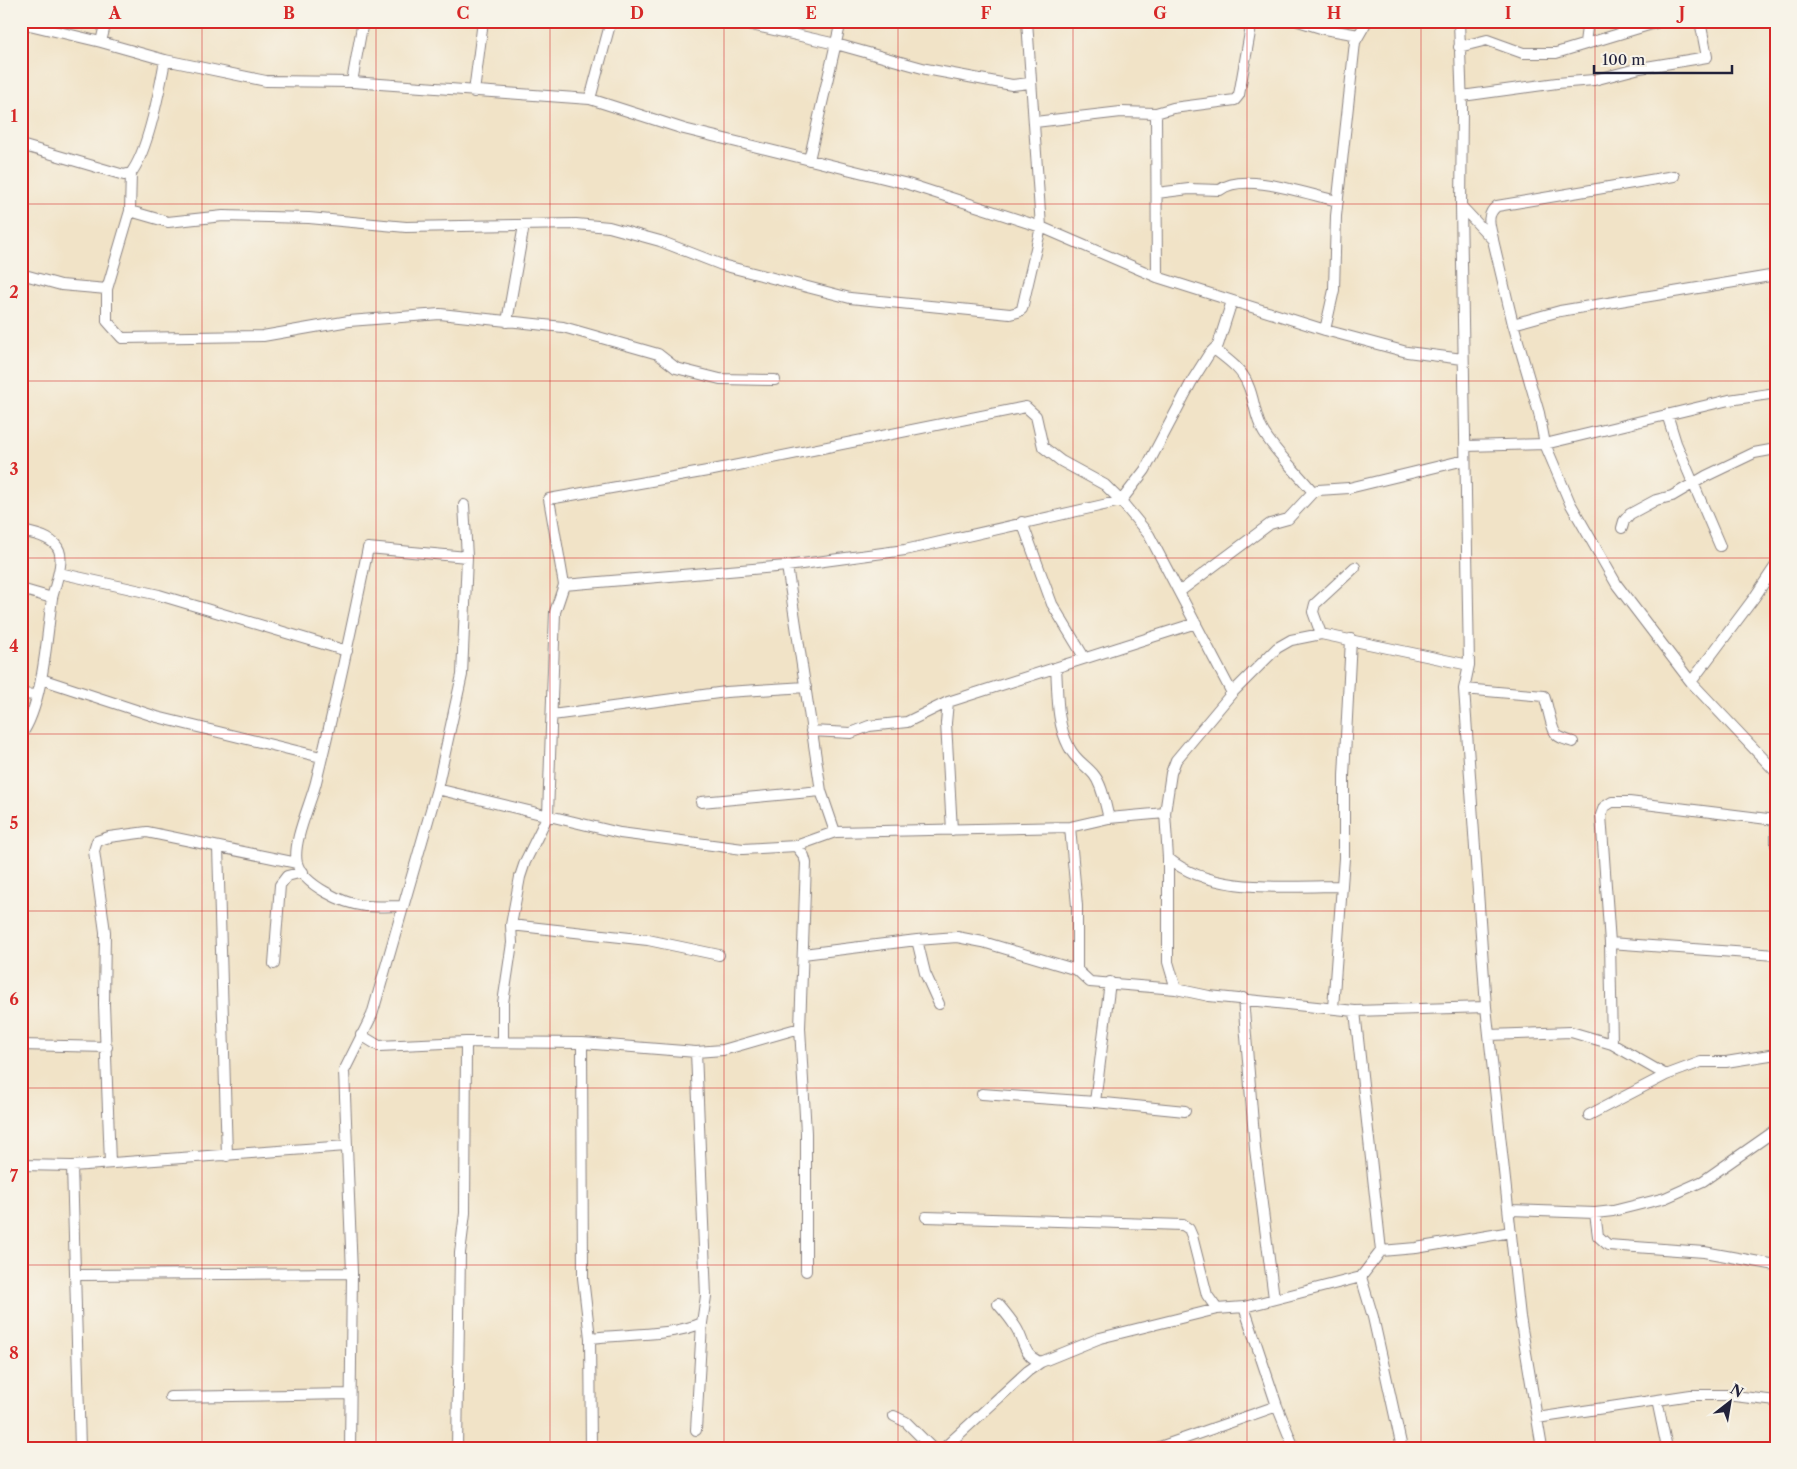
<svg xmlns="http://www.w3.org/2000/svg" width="1797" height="1469" font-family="'Libre Caslon Text',serif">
  <rect width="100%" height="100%" fill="#f7f3e8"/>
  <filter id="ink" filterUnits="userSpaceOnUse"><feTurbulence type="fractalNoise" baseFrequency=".02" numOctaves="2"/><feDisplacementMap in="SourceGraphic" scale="10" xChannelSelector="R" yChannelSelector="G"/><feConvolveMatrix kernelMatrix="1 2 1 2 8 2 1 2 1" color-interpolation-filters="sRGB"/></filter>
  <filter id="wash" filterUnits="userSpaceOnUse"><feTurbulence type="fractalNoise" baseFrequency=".0096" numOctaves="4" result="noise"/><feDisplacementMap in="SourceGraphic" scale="20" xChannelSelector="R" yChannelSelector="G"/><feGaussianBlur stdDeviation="1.12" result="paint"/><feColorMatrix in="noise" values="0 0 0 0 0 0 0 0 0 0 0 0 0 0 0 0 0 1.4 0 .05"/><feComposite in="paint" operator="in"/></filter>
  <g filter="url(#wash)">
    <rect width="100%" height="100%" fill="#f1e3c7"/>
  </g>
  <g filter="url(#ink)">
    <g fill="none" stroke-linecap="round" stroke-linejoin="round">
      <g stroke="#8a8281" stroke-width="12">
        <path id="street" d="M734,21l102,23 90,25 86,16 18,-2
          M1298,21l26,8 35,6
          M1459,21l3,87 -1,98 8,459 -5,24 22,318 34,310 22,131
          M21,23l80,19 64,18 101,21 86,1 238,17 94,30 224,55 133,43 116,50 168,53 82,22 56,7
          M101,42l5,-21
          M1585,42l3,-21
          M1459,47l28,-7 36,13h33l106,-32
          M352,82l11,-61
          M474,92l9,-71
          M1462,96l95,-13 37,-3 46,-12 67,-11 -7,-36
          M590,99l21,-78
          M1156,113l1,164
          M1035,122l86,-10 35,1 17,-5 62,-8 4,-5 13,-74
          M21,145l103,30 7,-2c17,-22 29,-85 34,-113
          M809,160l32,-139
          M131,173l-1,38 38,11 55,-6 86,2 97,9 170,-3 33,3 51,14 62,24 128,33 160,16 8,-2 4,-3 19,-82 -14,-206
          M1157,193l32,-4 31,1c24,-19 89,5 118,11
          M1461,206l32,34 20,84 26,89 6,31 25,59 47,82 74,97 85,90
          M1493,239c-3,-13 -8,-24 4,-33l177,-30
          M21,274l40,11 46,4 23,-78
          M107,289v32l15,17 141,-2 86,-15 91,-7 123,13 95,27 18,14 44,11 55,1
          M507,322l17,-97
          M1513,324l47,-13 216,-36
          M1325,330l9,-40 2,-74 19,-174 12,-21
          M1214,349c13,10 28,20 34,36 7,15 6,32 16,48 13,21 33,39 49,59
          M1667,414l9,29 44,103
          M1465,446l80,-2 184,-44 47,-7
          M1022,522l30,82 32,53
          M1622,528l2,-7 6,-7 26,-14 16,-4 34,-20 48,-23 22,-4
          M21,531c51,9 42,26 31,67l-31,-9
          M787,566l34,225 14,41
          M59,573l100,22 188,56
          M564,585l223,-19 118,-16 216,-49 24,-31 47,-89 17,-27 9,-9 14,-44
          M1179,592l91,-68 18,-5 25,-27 5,-2 31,-2 116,-28
          M1321,634l-8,-22 2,-8 40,-37
          M1056,668c2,26 0,55 13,79 6,13 17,18 25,28 9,11 11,30 15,43
          M41,679l116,38 164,40
          M1691,682l63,-84 22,-33
          M1464,689l80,7c4,9 7,34 13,39 4,4 11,5 16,7
          M21,694l16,1
          M948,702l-2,21 6,107
          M552,715l174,-23 80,-5
          M811,731l40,2 18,-7 38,-4 41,-20 248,-79
          M21,735c22,-29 26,-101 31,-137
          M437,789l183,44 123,16 53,-3 39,-14 235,-5 39,-9 56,-5
          M701,802l120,-11
          M1070,827l7,79v64
          M1776,827v18
          M796,846l8,10 2,7 -6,165 6,105v138
          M218,847l9,309
          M1168,858c44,37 119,28 173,28
          M403,906c-12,0 -25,1 -38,0 -21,-2 -62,-21 -68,-43 -5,-21 14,-60 19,-81 19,-77 36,-155 52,-234l99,9
          M511,925l137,15 71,15
          M917,940l8,33 14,31
          M1610,943l166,12
          M803,954l114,-14 40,-3 26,5 94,28 13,12 86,7 33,7 146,15 131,-4
          M274,964l6,-79 7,-9 16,-4
          M1110,982l-15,120 90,9
          M1176,989l-8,-27v-104l-3,-45 6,-40 5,-13 56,-67 45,-45 14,-8 30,-6 148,31
          M1243,998l12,151 19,149
          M1333,1008l11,-150v-82l7,-137
          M1355,1011l26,240
          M361,1035l18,11 87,-4 116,1 114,9 27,-2 77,-22
          M1489,1035l82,-3 41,12 54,31 35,-13h25l50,-8
          M503,1042v-39l9,-60 -1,-18 9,-48 5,-15 23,-47 7,-203 9,-27 -15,-86 164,-29 313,-63 10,9 7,31 18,14 44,24 16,16 28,34 83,158
          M582,1043l1,235 7,60 1,110
          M1612,1044l-2,-101 -9,-128 3,-8 8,-5h17l147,18
          M21,1045l86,2
          M982,1094l113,8
          M1589,1115l77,-40
          M110,1163l-6,-159 1,-72 -11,-81 3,-10 12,-4 38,-5 150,31
          M21,1165l51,1 274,-20
          M72,1166l8,282
          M1510,1210l85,3 18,-2 52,-13 38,-17 73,-51
          M1595,1213l3,23 10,9 96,7 72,13
          M926,1217l257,8 6,4 3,7 15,59 10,14
          M77,1275l275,-2
          M1361,1277l12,40 29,131
          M998,1304c6,7 12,14 17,22 10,14 7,30 26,36
          M1244,1307l33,99 17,42
          M590,1338c32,-4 84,-2 112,-15l4,-27 -10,-244
          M170,1397l180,-3
          M1657,1400l10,48
          M894,1416l12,6 26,26
          M1537,1418l154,-23h35l50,6
          M696,1430l6,-107
          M350,1448l2,-175 -8,-202 28,-56 65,-226 25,-114 5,-118 -3,-52
          M457,1448l3,-195 5,-40 1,-171
          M944,1448l84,-77 13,-9 59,-24 117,-29 27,-2 117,-30 20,-26 35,-3 95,-16
          M1157,1448l120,-42"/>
      </g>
      <use href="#street" stroke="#fff" stroke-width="10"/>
    </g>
  </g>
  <path fill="none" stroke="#d62828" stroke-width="1" stroke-opacity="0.55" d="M202,21v1427M376,21v1427M550,21v1427M724,21v1427M898,21v1427M1073,21v1427M1247,21v1427M1421,21v1427M1595,21v1427M21,204h1755M21,381h1755M21,558h1755M21,734h1755M21,911h1755M21,1088h1755M21,1265h1755"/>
  <rect width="1797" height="1469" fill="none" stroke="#f7f3e8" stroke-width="55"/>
  <g transform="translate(1730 1402) rotate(31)" stroke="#f7f3e8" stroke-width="4" paint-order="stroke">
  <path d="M0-4L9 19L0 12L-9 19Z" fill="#22223b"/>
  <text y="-8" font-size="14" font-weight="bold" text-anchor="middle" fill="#22223b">N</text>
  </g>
  <path d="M1594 65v8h138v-8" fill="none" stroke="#22223b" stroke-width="2.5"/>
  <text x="1602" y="65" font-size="15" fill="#22223b" stroke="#f7f3e8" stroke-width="4" paint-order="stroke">100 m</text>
  <rect x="28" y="28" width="1742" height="1414" fill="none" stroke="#d62828" stroke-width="2"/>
  <g font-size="16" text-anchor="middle" font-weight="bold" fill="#d62828">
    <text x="115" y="19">A</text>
    <text x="289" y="19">B</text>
    <text x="463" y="19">C</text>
    <text x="637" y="19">D</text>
    <text x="811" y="19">E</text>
    <text x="986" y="19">F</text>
    <text x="1160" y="19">G</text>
    <text x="1334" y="19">H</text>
    <text x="1508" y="19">I</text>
    <text x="1682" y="19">J</text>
    <text x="14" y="122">1</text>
    <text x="14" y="298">2</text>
    <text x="14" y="475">3</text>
    <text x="14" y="652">4</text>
    <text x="14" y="829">5</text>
    <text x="14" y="1005">6</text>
    <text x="14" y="1182">7</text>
    <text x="14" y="1359">8</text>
  </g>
</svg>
